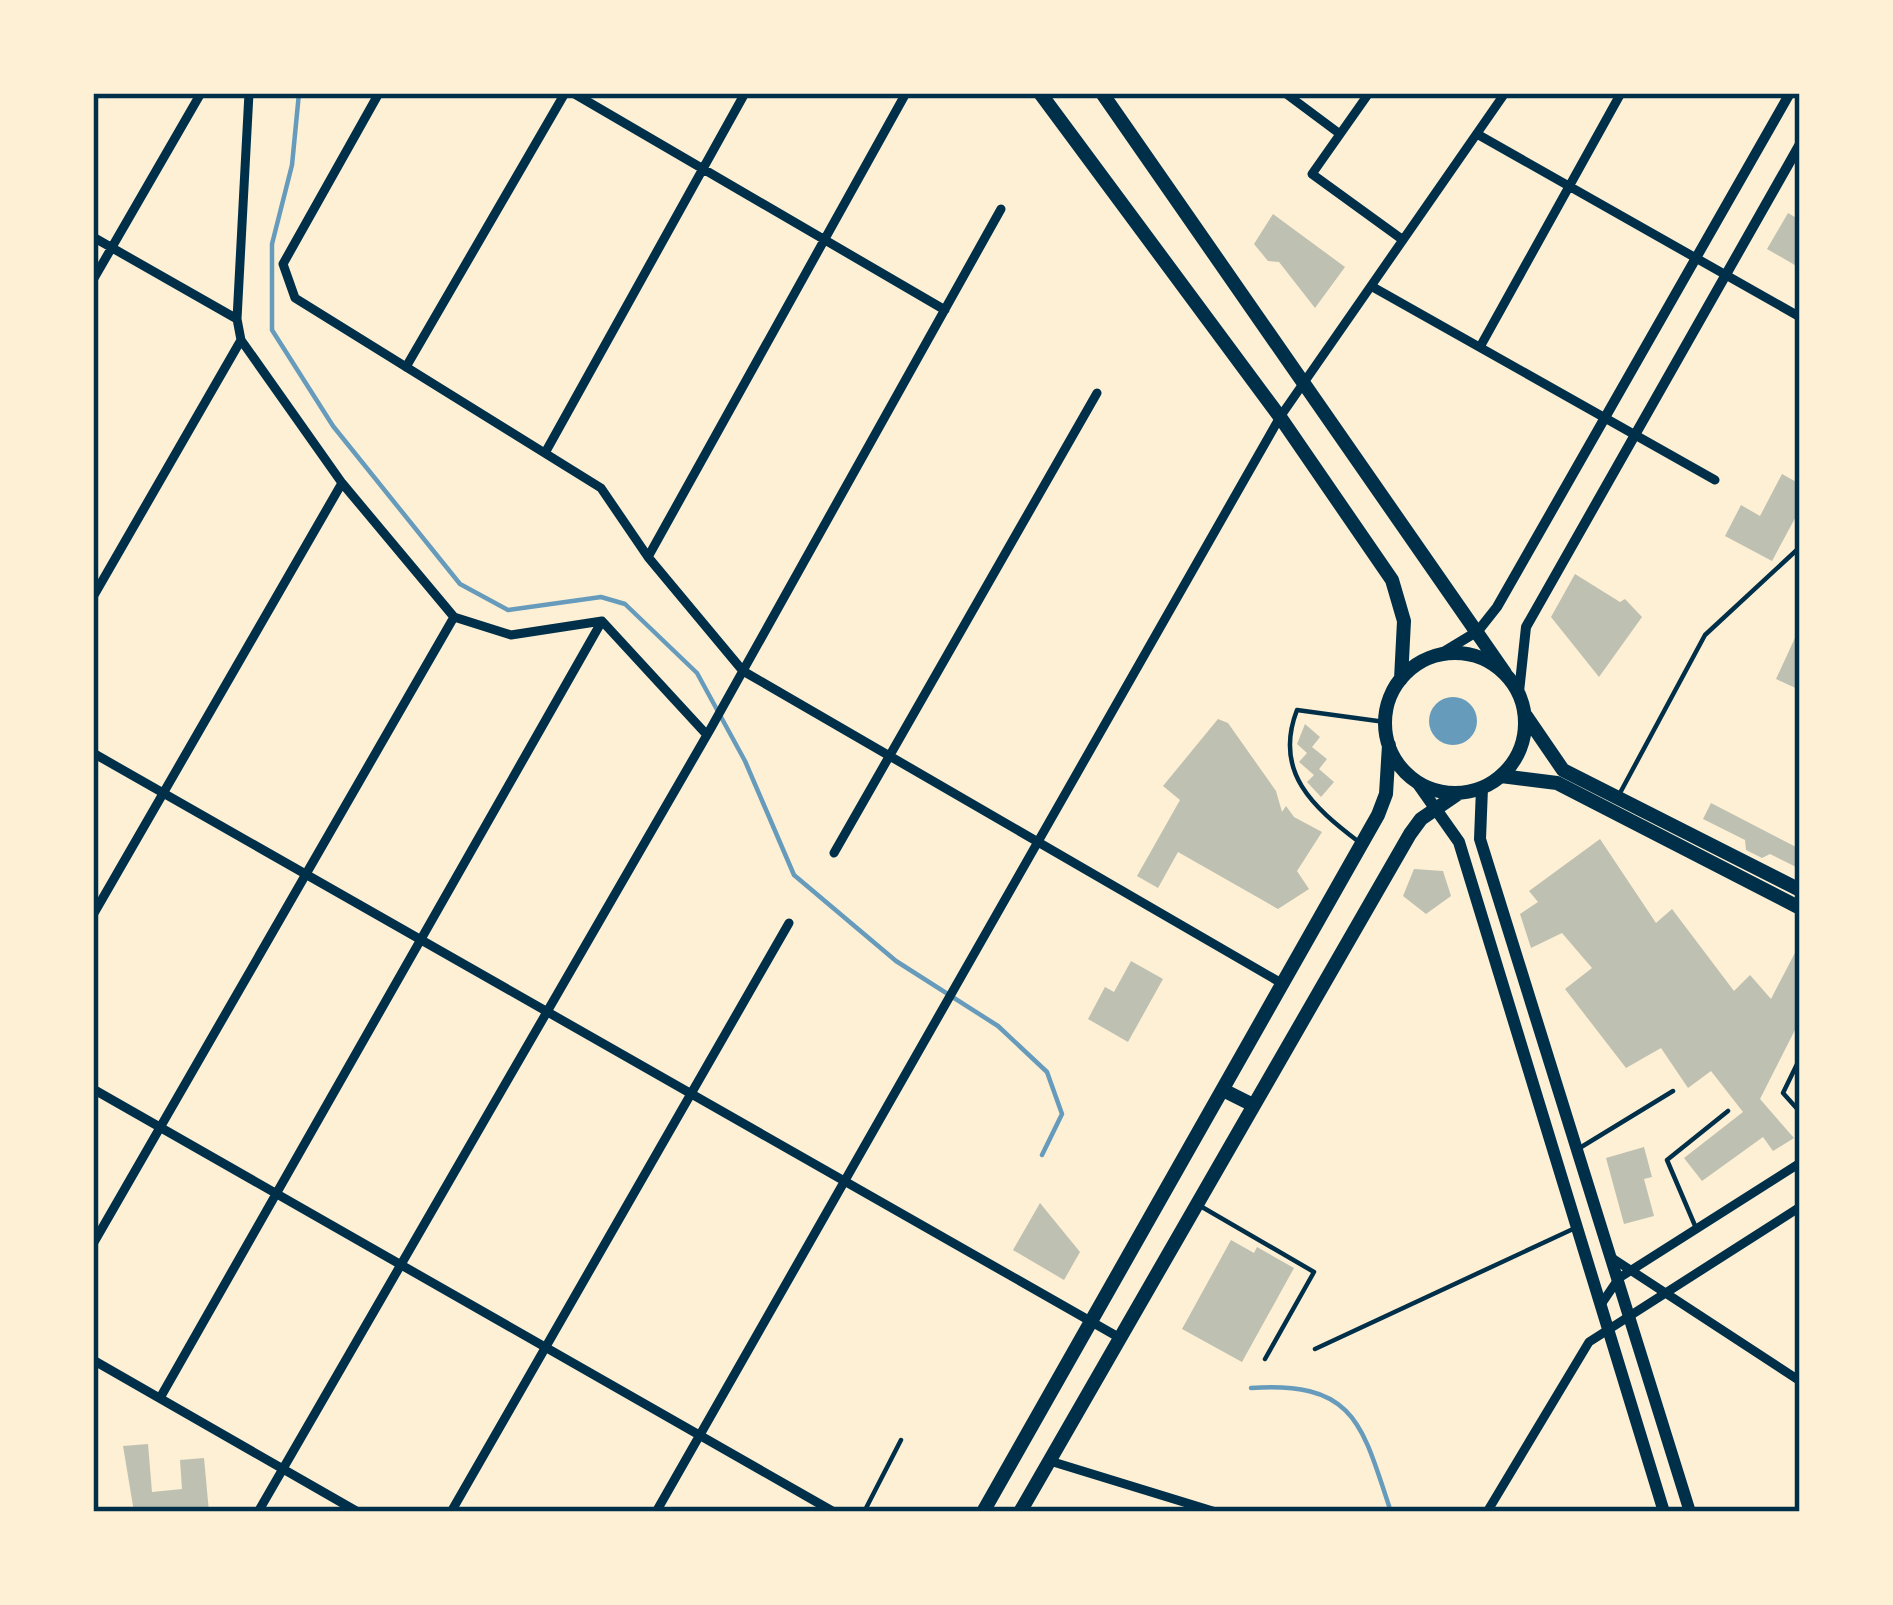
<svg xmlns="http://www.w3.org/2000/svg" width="1893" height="1605" font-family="'Roboto Condensed',sans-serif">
  <rect width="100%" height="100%" fill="#fdf0d5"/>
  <path fill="#669bbc" d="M1429 721a24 24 0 1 1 48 0a24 24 0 1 1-48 0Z"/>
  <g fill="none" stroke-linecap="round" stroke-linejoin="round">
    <path stroke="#669bbc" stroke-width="4.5" d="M299,93l-7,72 -20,79v86l61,96 127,158 48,26 93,-13 24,7 72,69 48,88 49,114 102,86 102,65 49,46 15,42 -20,41
      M1251,1388c105,-7 111,37 140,124"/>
  </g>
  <path fill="#bec0b2" d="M1788,213l12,7v48l-33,-19z
    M1273,214l72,53 -30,41 -36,-46 -11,-1 -14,-17z
    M1782,474l18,10v25l-28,52 -47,-25 16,-31 19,11z
    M1575,574l45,28 5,-3 17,18 -43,60 -48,-60z
    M1800,627v63l-24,-11z
    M1218,719l10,4 48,68 6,21 4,-6 8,11 28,15 -25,39 12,18 -31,20 -100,-57 -20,36 -21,-12 43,-76 -17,-14z
    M1305,724l15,13 -8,10 15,12 -11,14 3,-4 15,13 -13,15 -14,-15 7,-7 -15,-13 8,-9 -10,-9z
    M1711,803l89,46v20l-30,-15 -8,4 -16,-8 -1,-10 -42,-21z
    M1600,839l56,84 16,-14 62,82 16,-16 21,24 29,-56v77l-40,79 34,39 -21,13 -10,-14 -61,44 -18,-23 59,-46 -32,-41 -23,17 -27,-40 -35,20 -61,-79 27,-21 -30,-35 -31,15 -11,-34 18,-12 -9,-11z
    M1414,869l29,2 8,25 -25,18 -23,-18z
    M1131,961l32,18 -35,63 -40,-23 17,-32 9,5z
    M1644,1147l8,30 -8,2 10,37 -30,8 -18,-66z
    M1040,1203l40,49 -16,28 -51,-30z
    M1231,1240l23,13 3,-6 37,21 -52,94 -60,-33z
    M148,1444l4,48 30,-3 -2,-29 24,-2 5,54h-75l-11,-66z"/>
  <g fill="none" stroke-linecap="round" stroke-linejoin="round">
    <path stroke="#003049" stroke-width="4.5" d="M1620,793l85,-158 95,-88
      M1359,842c-46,-35 -86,-70 -62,-132l88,12
      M1800,1058l-17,35 17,19
      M1578,1149l95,-58
      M1202,1207l112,65 -49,87
      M1696,1228l-29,-68 61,-49
      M1315,1349l258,-120
      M864,1512l37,-72"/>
    <path stroke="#003049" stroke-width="9" d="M249,93l-12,226 4,21 101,143 112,134 57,18 91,-14 105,114
      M379,93l-96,171 12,34 306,190 47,69 95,114 540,313
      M573,93l372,217
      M1285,93l55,41
      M1369,93l-57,81 91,66
      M1477,134l323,183
      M93,237l144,82
      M93,280l108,-187
      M1371,286l344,194
      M1480,347l141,-254
      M406,367l159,-274
      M545,453l200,-360
      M648,557l258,-464
      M93,597l148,-257
      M93,753l1027,585
      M834,853l263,-460
      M93,915l249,-432
      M93,1089l741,423
      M93,1244l361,-627
      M1612,1258l188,123
      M1602,1303l17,-25 181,-115
      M93,1360l265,152
      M160,1398l442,-777
      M1050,1461l166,51
      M258,1512l453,-784 290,-519
      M451,1512l338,-589
      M656,1512l624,-1095 225,-324
      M1487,1512l102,-170 211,-135"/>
    <path stroke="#003049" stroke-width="10" d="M1440,654l38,-23 19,-24 293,-514
      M1519,692l7,-65 274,-483"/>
    <path stroke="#003049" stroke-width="12" d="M1416,781l43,61 205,670
      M1482,788l-2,51 210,673"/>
    <path stroke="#003049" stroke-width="14" d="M1040,93l240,324 112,163 12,41 -3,58
      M1102,93l403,580
      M1385 723a70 70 0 1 1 140 0a70 70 0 1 1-140 0Z
      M1526,716l37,54 237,120
      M1501,776l56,7 243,125
      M1223,1090l30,15
      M983,1512l395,-697 8,-21 3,-49
      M1020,1512l390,-678 11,-15 38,-26"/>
  </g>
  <rect width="1893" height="1605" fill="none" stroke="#fdf0d5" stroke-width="192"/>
  <rect x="96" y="96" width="1701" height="1413" fill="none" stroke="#003049" stroke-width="4.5"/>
</svg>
